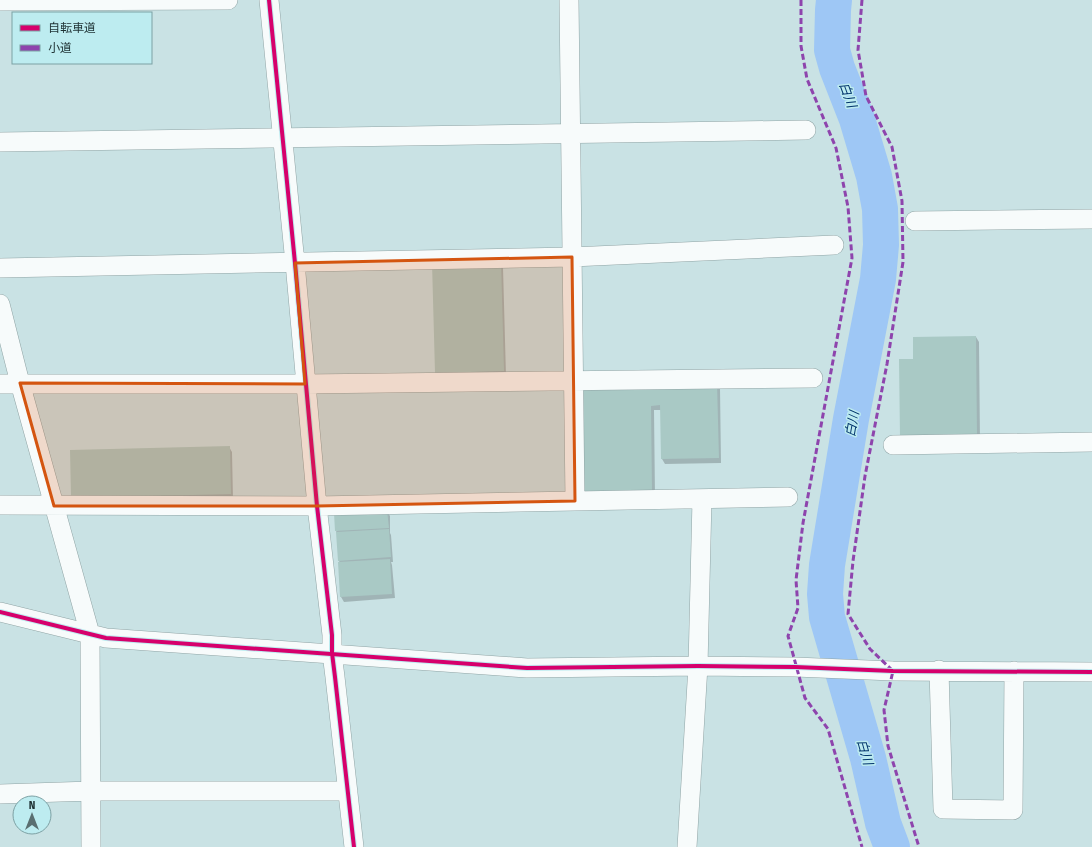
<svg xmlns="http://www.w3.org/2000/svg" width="1092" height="847" font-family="'Fira Sans Condensed','Noto Sans JP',sans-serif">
  <rect width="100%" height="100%" fill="#c9e2e4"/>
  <path fill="#0003" d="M433,264l70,3 3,109 -67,2 -3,-5z
    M976,337l3,5 1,99 -66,-81z
    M580,384l140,4 1,75 -56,1 -3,-5 -1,-49h-7l1,86z
    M229,447l3,5 1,47 -158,4z
    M387,511l3,5v17l1,2 2,27h-2l1,3 3,33 -51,4 -3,-5 -1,-34 -1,-2 -2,-28 -1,-2z"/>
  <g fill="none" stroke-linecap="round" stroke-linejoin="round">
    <path stroke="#9ec7f5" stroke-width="36" d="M834,0l-1,10 -1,40 5,18 20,51 17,57 6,33 1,36 -3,34 -27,140 -24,146 -2,29 2,23 41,141 15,65 9,24"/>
  </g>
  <path fill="#a9c9c5" d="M501,261l3,110 -69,2 -3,-110z
    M976,336l1,100 -77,1 -1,-78h14v-22z
    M717,382l2,76 -58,1 -1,-54 -9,1 1,86h-72l-1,-109z
    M230,446l1,48 -160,4 -1,-48z
    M387,510l2,18 -54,3 -1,-18z
    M389,529l2,28 -53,4 -2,-29z
    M390,559l2,35 -52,3 -2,-35z"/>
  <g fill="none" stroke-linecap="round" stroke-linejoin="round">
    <g stroke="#90a4a5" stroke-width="20">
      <path id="street" d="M269,0l26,263 22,243 15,129v18l3,24 19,170
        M569,0l6,501
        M0,1l228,-1
        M0,142l806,-12
        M915,221l177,-2
        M0,268l572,-11 262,-12
        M0,304l20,79 70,251 1,213
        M0,384h305l508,-6
        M893,445l199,-3
        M0,505l317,1 471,-9
        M0,612l106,26 421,30 171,-2 97,1 98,4 199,1
        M939,670l4,139 70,1 1,-139
        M0,794l91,-3h257
        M687,847l11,-181 4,-167"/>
    </g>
    <use href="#street" stroke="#f7fbfb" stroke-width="19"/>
    <path stroke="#8e44ad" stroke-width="3" stroke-dasharray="6 3" stroke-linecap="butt" d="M801,0v46l6,33 29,69 12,59 4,51 -49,265 -7,57 2,28 -10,28 17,62 23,31 34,118
      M862,0l-4,50 8,46 26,51 10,54 1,61 -16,102 -22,112 -12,85 -5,53 22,35 23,22 -9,39 4,36 31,101"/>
    <g stroke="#bdecf0" stroke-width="6">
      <path id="cycleway" d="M269,0l26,263 22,243 15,129v18l3,24 19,170
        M0,612l106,26 421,30 171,-2 97,1 98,4 199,1"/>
    </g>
    <use href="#cycleway" stroke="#d6006c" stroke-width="4"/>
  </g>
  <path fill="#d45510" fill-opacity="0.2" stroke="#d45510" stroke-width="3" stroke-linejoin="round" d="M572,257l3,244 -258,5h-263l-34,-123 285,1 -10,-121z"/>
  <g text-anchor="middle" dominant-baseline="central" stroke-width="3" stroke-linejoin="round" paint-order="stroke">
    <g font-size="13" font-style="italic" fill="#03356d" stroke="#bdecf0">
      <text transform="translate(848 95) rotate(70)">白川</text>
      <text transform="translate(852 424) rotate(-80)">白川</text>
      <text transform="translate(865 752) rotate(74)">白川</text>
    </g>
  </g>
  <rect x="12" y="12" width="140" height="52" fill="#bdecf0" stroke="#7da1a4"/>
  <rect x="20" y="25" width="20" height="6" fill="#d6006c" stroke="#7da1a4"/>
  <text x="48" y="32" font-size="12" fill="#1e3133">自転車道</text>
  <rect x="20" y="45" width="20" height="6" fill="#8e44ad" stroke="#7da1a4"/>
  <text x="48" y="52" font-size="12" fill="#1e3133">小道</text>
  <g transform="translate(32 815)"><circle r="19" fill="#bdecf0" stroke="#7da1a4"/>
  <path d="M0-3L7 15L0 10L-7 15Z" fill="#5a6f71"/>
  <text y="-6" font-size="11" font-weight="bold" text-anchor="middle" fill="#1e3133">N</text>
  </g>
</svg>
